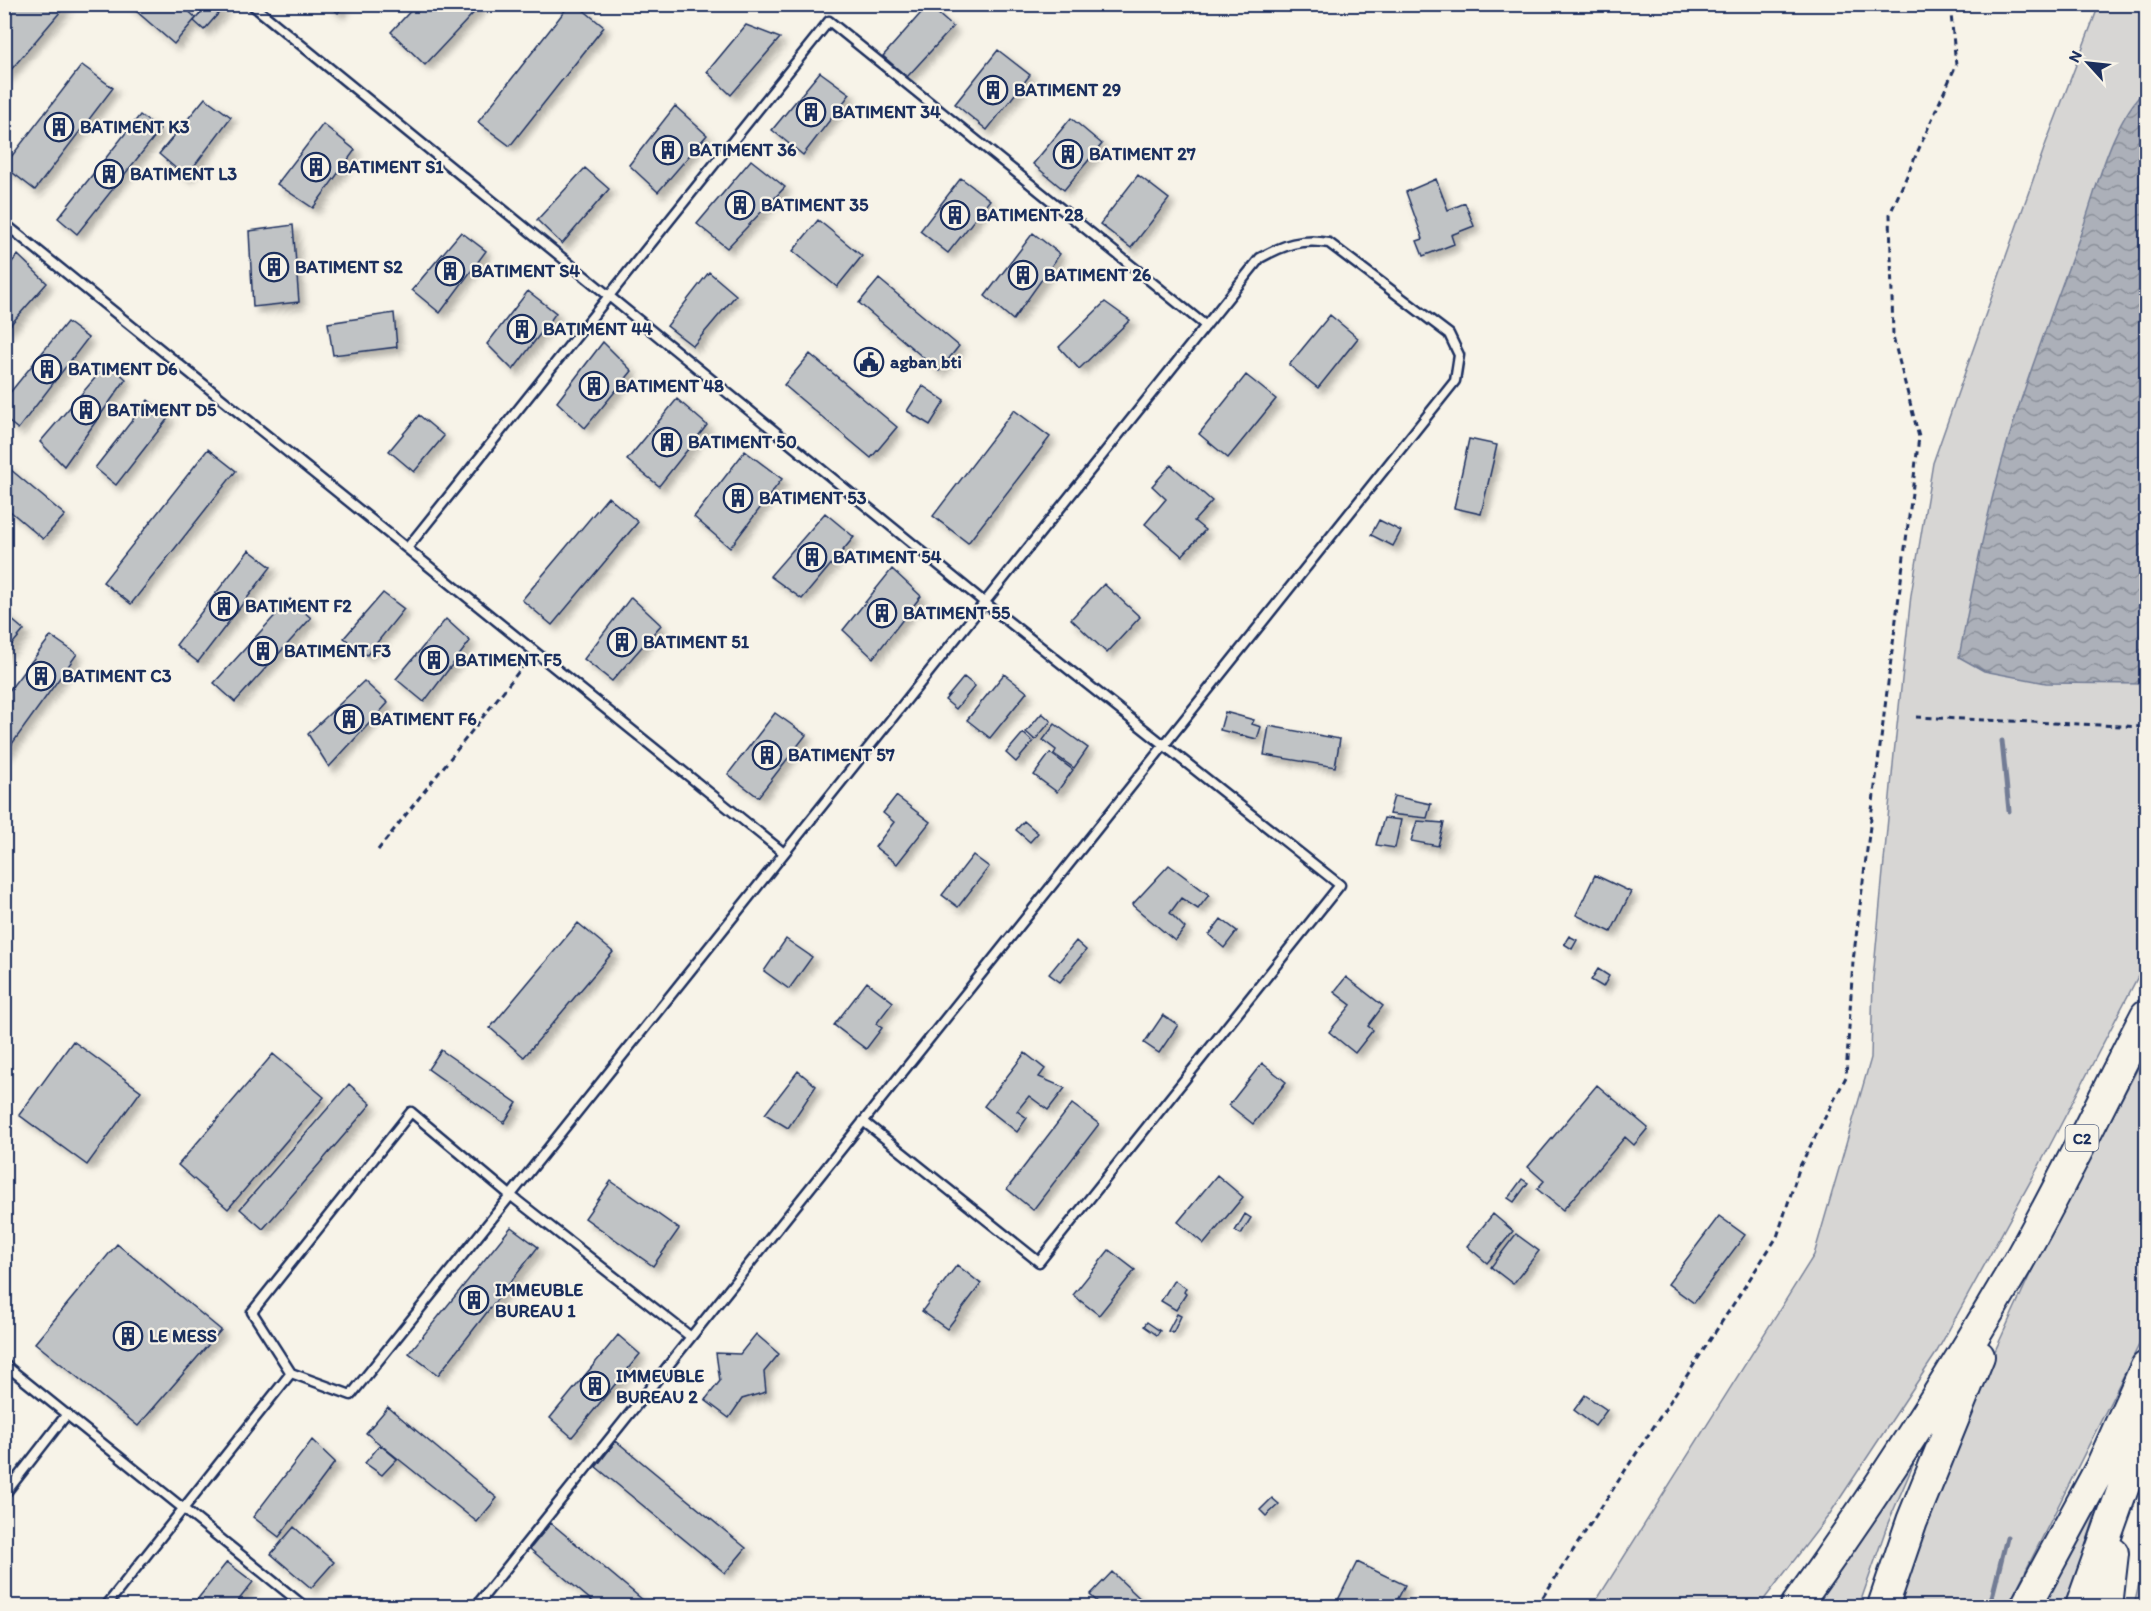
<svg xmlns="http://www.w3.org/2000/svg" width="2151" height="1611" font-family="Itim,sans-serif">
  <defs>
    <pattern id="water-waves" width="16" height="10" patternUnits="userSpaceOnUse" patternTransform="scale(1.5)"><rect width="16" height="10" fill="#acb0b9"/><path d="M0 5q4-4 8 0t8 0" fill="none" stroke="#8b909a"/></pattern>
    <filter id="shadow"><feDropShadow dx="5.5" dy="5.5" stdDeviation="3" flood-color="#0004"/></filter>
  </defs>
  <rect width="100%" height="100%" fill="#f7f3e8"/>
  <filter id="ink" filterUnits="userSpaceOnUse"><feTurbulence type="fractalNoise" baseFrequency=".0167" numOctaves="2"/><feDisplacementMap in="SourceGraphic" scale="12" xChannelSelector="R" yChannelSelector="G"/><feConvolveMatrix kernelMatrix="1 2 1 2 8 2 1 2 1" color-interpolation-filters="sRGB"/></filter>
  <g filter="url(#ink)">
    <path fill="#d7d6d4" stroke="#798299" stroke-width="1.5" d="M2099,5h47v956l-100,192 -111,202 -106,160 -70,91h-166l221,-351 57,-197 2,-79 21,-225 17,-159 22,-132 113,-320z
      M2146,1053v278l-138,275h-117l56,-150 90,-197z
      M1924,1440l-36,83 -29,83h-54z
      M2105,1483l-38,123h-23l3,-6z
      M2146,1553v53h-12z"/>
    <path fill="url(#water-waves)" stroke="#727c95" stroke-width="1.5" d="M2146,89v595l-100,-1 -62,-12 -25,-14c13,-66 25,-132 43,-196 22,-77 52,-153 79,-228 17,-47 29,-108 65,-144z"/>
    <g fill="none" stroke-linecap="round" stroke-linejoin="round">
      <path stroke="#727c95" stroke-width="5" d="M2002,741l7,70
        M1991,1601l16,-64"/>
    </g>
    <path fill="#c0c3c5" stroke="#1b2f5e" stroke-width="1.5" filter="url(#shadow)" d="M12,4h55l-63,74v-64z
      M128,4h53l15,14 -22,26z
      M208,4l17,2 -21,24 -10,-9z
      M328,4h17l-7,9z
      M417,4h65l-57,61 -34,-33z
      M570,4h6l28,23 -94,119 -32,-24z
      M928,5l25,22 -46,50 -24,-21z
      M746,25l34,13 -49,57 -24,-23z
      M998,50l32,25 -43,55 -32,-26z
      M82,65l31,23 -78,102 -31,-24z
      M820,72l30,22 -47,61 -31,-25z
      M205,98l26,19 -45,60 -27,-23z
      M675,106l32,29 -49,57 -29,-27z
      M140,115l20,15 -83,104 -19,-16z
      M1071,118l31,26 -38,46 -31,-26z
      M323,124l32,26 -42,58 -36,-24z
      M751,160l34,27 -58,61 -30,-24z
      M585,168l24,21 -47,55 -25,-24z
      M1138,175l31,24 -38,49 -31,-24z
      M961,178l29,22 -42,53 -28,-22z
      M1436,179l12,31 17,-7 9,23 -23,9 3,9 -31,12 -6,-15 6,-2 -17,-47z
      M818,220l44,36 -25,31 -44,-36z
      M293,225l6,77 -46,5 -4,-76z
      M461,232l25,19 -46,62 -28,-23z
      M1033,233l27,21 -47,66 -28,-24z
      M18,255l29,28 -43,49v-61z
      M709,272l27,23 -43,51 -26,-20z
      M879,279l80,67 -20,25 -80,-68z
      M528,291l28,22 -43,57 -26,-26z
      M1105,302l25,18 -51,49 -20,-22z
      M394,313l3,34 -64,8 -5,-32z
      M1330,315l28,23 -40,50 -29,-23z
      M67,322l21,16 -70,91 -14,-11v-18z
      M603,342l29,29 -47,57 -28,-26z
      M810,354l87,73 -26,31 -87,-73z
      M108,363l18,16 -62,87 -24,-24z
      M1246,375l30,24 -48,59 -29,-24z
      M923,386l22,15 -15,24 -23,-14z
      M677,399l30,26 -48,61 -32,-26z
      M148,400l21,17 -53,68 -21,-17z
      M1014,410l36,27 -82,106 -35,-27z
      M419,415l25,21 -30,36 -25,-21z
      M1469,439l28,6 -16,69 -27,-6z
      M208,449l28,22 -105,133 -28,-22z
      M745,451l37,28 -52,69 -36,-31z
      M4,464l61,51 -22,24 -39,-33z
      M1171,465l41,36 -18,20 11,9 -23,26 -37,-32 21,-25 -14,-13z
      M608,497l30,25 -86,103 -30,-25z
      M825,513l29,24 -52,62 -32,-23z
      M1379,520l22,11 -8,15 -22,-11z
      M249,550l22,17 -73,95 -22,-17z
      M892,569l29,27 -48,62 -30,-28z
      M1104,584l36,33 -33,36 -36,-34z
      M383,593l21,16 -37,46 -23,-17z
      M631,597l30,28 -49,56 -28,-22z
      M290,599l21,19 -76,84 -21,-19z
      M4,613l20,17 -20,24z
      M446,619l24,22 -46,61 -28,-23z
      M51,636l26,18 -73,101v-58z
      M1004,674l23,18 -37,46 -23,-18z
      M964,677l11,9 -19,23 -11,-9z
      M364,681l24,22 -59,64 -21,-33z
      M1225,712l29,8 -2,4 9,3 -4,12 -37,-9z
      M775,713l31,22 -48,62 -30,-23z
      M1042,713l9,8 -16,19 -9,-8z
      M1055,724l33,24 -14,20 -20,-14 2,-4 -13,-10z
      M1269,726l71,13 -5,28 -71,-12z
      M1023,733l10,9 -17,20 -10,-9z
      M1050,753l23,17 -16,22 -23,-17z
      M896,796l34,26 -33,42 -22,-17 19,-25 -11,-9z
      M1394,796l37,8 -4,14 -38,-4z
      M1384,818l17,2 -6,28 -19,-3z
      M1024,821l14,12 -8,9 -14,-12z
      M1417,821l27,2 -6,23 -27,-5z
      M973,855l16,12 -31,40 -16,-12z
      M1169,865l40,30 -11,14 -17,-11 -11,15 15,15 -10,13 -43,-36z
      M1595,875l36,17 -20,40 -35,-17z
      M1221,919l16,12 -13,17 -15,-13z
      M578,923l35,29 -89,105 -34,-29z
      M1569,936l8,4 -5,9 -8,-5z
      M786,939l26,18 -23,32 -25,-18z
      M1076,941l10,9 -26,32 -11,-8z
      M1598,969l11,7 -6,11 -12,-7z
      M1346,977l37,29 -15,20 5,4 -18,23 -26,-21 22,-27 -17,-13z
      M867,982l26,20 -17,22 6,4 -16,21 -32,-24z
      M1163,1015l15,10 -19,28 -15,-10z
      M73,1041l68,50 -54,74 -68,-50z
      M441,1050l76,53 -13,20 -76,-54z
      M1025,1053l20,16 -6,8 26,11 -17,22 -19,-14 -12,15 10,7 -10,14 -33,-26z
      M273,1054l51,43 -96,112 -50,-44z
      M1262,1063l24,19 -33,42 -24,-19z
      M798,1071l18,15 -28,42 -23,-14z
      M349,1084l22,20 -108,125 -23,-20z
      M1597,1085l51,43 -14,17 -9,-8 -62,73 -26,-21 7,-8 -16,-14z
      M1072,1104l27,20 -66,86 -26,-21z
      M1217,1175l26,22 -39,47 -26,-22z
      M1522,1179l6,4 -14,19 -6,-4z
      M611,1181l68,48 -26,37 -68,-48z
      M1245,1214l6,4 -10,16 -6,-3z
      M1493,1214l20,17 -26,32 -20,-17z
      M1719,1216l26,19 -51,68 -26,-19z
      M511,1227l27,20 -100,128 -29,-22z
      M1516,1234l23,17 -26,33 -22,-17z
      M117,1244l104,86 -83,96 -103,-83z
      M1109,1250l26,20 -36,45 -26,-20z
      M957,1265l24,19 -34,45 -25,-18z
      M1174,1280l12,8 -2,4 2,2 -10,16 -15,-9z
      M1177,1314l4,2 -8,17 -5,-2z
      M1147,1322l13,9 -3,4 -13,-9z
      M756,1334l23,20 -15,18 2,20 -24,7 -13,19 -24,-18 15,-19 -4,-28 24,1z
      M618,1335l22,19 -68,83 -22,-19z
      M1585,1395l22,15 -12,16 -21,-16z
      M388,1407l109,91 -20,24 -111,-89z
      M312,1440l23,22 -56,75 -26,-20z
      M616,1441l130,107 -21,25 -129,-106z
      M380,1445l17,14 -15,16 -17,-12z
      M1272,1498l7,6 -13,12 -6,-6z
      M551,1523l99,83h-52l-68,-57z
      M294,1527l40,35 -23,26 -40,-34z
      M227,1562l26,20 -19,24h-42z
      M1357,1562l48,23 -11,21h-59z
      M1112,1572l36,34h-46l-12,-11z"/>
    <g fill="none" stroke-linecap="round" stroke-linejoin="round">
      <g stroke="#1b2f5e" stroke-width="13">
        <path id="lane" d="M251,4l733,598 356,283 -301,377 -176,-141
          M4,223l780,630
          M408,547l421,-526 377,305
          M4,1364l300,242
          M291,1373l-39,-61 159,-200 99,83 181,142
          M4,1495l63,-81
          M106,1606l185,-233 60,22 909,-1137c24,-13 41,-20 69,-15l120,91 10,21 -4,26 -979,1225"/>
      </g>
      <g stroke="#1b2f5e" stroke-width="34">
        <path id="highway" d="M1796,1606c79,-110 152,-224 221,-342 46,-81 86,-166 129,-249
          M1883,1606l29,-85 67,-165
          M2026,1606l75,-139 45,-100
          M2081,1606l65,-182
          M2107,1606l6,-53"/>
      </g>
      <path stroke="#1b2f5e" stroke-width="3" stroke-dasharray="6 4.5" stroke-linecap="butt" d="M1916,717l230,10
        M378,850l149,-189
        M1537,1606l240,-369 23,-71 46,-89 7,-116 66,-524 -26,-100 -3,-123 66,-149 -6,-61"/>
      <use href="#lane" stroke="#f7f3e8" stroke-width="8"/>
      <use href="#highway" stroke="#f7f3e8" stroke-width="30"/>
    </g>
  </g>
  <defs>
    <g id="building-ring" transform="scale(1.5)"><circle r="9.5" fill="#f7f3e8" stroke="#1b2f5e" stroke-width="1.5"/><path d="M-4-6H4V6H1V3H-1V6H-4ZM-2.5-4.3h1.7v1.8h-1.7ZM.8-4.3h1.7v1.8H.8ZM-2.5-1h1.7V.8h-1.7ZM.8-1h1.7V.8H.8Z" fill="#1b2f5e"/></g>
    <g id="civic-ring" transform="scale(1.5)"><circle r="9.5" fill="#f7f3e8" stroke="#1b2f5e" stroke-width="1.5"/><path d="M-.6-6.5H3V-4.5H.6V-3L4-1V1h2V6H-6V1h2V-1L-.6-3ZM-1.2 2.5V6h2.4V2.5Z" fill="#1b2f5e"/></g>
  </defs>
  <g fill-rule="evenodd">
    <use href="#building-ring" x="993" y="90"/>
    <use href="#building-ring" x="811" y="112"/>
    <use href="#building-ring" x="59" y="127"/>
    <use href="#building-ring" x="668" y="150"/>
    <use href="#building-ring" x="1068" y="154"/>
    <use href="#building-ring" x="316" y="167"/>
    <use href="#building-ring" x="109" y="174"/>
    <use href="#building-ring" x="740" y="205"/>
    <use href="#building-ring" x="955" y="215"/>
    <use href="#building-ring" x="274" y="267"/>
    <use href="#building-ring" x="450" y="271"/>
    <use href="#building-ring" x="1023" y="275"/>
    <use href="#building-ring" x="522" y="329"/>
    <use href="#civic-ring" x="869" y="362"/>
    <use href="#building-ring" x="47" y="369"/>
    <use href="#building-ring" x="594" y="386"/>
    <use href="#building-ring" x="86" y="410"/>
    <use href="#building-ring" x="667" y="442"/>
    <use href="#building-ring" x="738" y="498"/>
    <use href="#building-ring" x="812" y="557"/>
    <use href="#building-ring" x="224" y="606"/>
    <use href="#building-ring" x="882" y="613"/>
    <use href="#building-ring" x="622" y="642"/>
    <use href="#building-ring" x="263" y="651"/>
    <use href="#building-ring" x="434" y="660"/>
    <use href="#building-ring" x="41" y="676"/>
    <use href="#building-ring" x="349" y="719"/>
    <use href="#building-ring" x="767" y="755"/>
    <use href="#building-ring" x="474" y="1300"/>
    <use href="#building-ring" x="128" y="1336"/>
    <use href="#building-ring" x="595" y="1386"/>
  </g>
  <g text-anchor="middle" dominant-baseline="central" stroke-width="4.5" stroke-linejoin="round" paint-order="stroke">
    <rect fill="#f7f3e8" stroke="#5d6a87" stroke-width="1.5" x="2065.5" y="1125" width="33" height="26" rx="4.5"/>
    <g font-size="16" font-weight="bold" fill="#1b2f5e">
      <text x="2082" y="1138">C2</text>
    </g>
    <g font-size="18" font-weight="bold" fill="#1b2f5e" stroke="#f7f3e8" text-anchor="start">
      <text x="1014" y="90">BATIMENT 29</text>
      <text x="832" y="112">BATIMENT 34</text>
      <text x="80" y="127">BATIMENT K3</text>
      <text x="689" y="150">BATIMENT 36</text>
      <text x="1089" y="154">BATIMENT 27</text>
      <text x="337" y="167">BATIMENT S1</text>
      <text x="130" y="174">BATIMENT L3</text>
      <text x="761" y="205">BATIMENT 35</text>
      <text x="976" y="215">BATIMENT 28</text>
      <text x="295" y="267">BATIMENT S2</text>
      <text x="471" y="271">BATIMENT S4</text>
      <text x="1044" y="275">BATIMENT 26</text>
      <text x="543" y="329">BATIMENT 44</text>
      <text x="890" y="362">agban bti</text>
      <text x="68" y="369">BATIMENT D6</text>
      <text x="615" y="386">BATIMENT 48</text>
      <text x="107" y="410">BATIMENT D5</text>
      <text x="688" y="442">BATIMENT 50</text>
      <text x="759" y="498">BATIMENT 53</text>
      <text x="833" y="557">BATIMENT 54</text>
      <text x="245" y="606">BATIMENT F2</text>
      <text x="903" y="613">BATIMENT 55</text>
      <text x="643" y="642">BATIMENT 51</text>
      <text x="284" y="651">BATIMENT F3</text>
      <text x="455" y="660">BATIMENT F5</text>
      <text x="62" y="676">BATIMENT C3</text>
      <text x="370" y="719">BATIMENT F6</text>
      <text x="788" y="755">BATIMENT 57</text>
      <text x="495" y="1290">IMMEUBLE<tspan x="495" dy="21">BUREAU 1</tspan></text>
      <text x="149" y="1336">LE MESS</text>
      <text x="616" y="1376">IMMEUBLE<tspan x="616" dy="21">BUREAU 2</tspan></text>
    </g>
  </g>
  <rect width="2151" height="1611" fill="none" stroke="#f7f3e8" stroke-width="24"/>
  <rect x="12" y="12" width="2127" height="1587" fill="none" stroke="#1b2f5e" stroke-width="2" filter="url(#ink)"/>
  <g transform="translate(2088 63) rotate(297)" stroke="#f7f3e8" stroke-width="4.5" paint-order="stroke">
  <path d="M0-4.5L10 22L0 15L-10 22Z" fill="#1b2f5e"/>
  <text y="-9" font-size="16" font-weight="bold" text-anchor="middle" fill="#1b2f5e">N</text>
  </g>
</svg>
